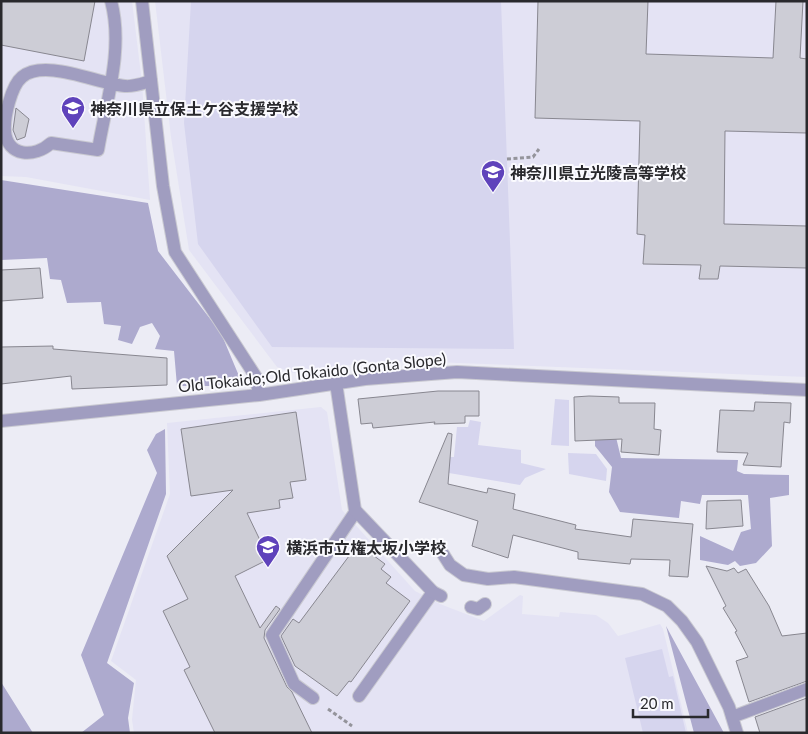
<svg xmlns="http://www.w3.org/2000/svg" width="808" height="734" font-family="Lato,'Noto Sans JP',sans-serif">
  <rect width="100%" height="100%" fill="#ececf5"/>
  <path fill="#e4e3f4" d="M1,1h131l10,82 8,117 -124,-23 -25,-1z
    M155,1h652v376l-399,-16 -61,4 -53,8 -17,-6 -88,-117 -18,-113z
    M321,407l6,5 15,98 73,81 25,13 44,17 36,-26 3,1 -1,18 37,3 1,-5 36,3 12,8 10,13 42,-12 3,5 25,104h-554l-2,-13 4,-40 -25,-19 59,-167 -3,-71z"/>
  <path fill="#d6d5ee" d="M191,1h310l13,348 -242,-2 -74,-103 -14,-121z
    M555,399l14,1v46l-18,-1z
    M470,420l11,2 -3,23 43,5v13l25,6 -21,9 -5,7 -83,-14 3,-14h14l3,-30h11z
    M568,453l28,1 11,15 -1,12 -37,-7z
    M662,649l7,28 4,-1 13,57h-43l-18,-75z"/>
  <path fill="#adaace" d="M1,180l147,23 10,48 63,82 18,43 -7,10h-55l-3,-35 -19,-2 5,-13 -8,-13 -12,4 -8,17 -14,-4 3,-14 -17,-2 -3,-22 -34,1 -6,-23 -11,-1 -3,-21 -46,2z
    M165,429l1,65 -59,169 27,20 -6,35 2,15h-49l23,-18 -23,-60 76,-182 -10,-23 9,-16z
    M615,433l6,25 117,2 -1,11 7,3 45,1v20l-19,3 2,48 -16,17 -16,3 -5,-5 -7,4 -28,-5v-24l33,15 8,-19 10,-3 -3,-34h-46l-2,9 -19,-3 -2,17 -59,-6 -11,-20 3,-25 -17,-21v-12z
    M666,626l58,107h-30z
    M1,682l32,51h-32z"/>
  <path fill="#cdcdd6" stroke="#888790" d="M1,1h94l-11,60 -83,-16z
    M538,1h110l-2,53 127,4 3,-57h27l-3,57 7,1v74l-82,-2 -1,93 83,2v42l-87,-2 -2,13h-19l2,-14 -58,-1 2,-29 -8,-1 3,-113 -105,-3z
    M16,108l13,11 -4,18 -8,3 -4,-10z
    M40,268l3,30 -42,3v-31z
    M53,346v3l114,9v27l-95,4 -1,-13 -70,8v-37z
    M438,391h41v25h-14v7l-31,1 1,-2 -62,6 -1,-5 -11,1 -3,-25z
    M589,396l30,1v6h36l-1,26 7,1 -2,25 -38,-3 1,-13 -47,2 -1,-44z
    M755,402l36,1 -1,20 -6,-1 -3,45 -38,-2 5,-12 -31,-1 3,-42 34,1z
    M296,412l10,68 -16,2 3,16 -14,2 1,8 -33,5 22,46 -34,17 25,52 16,-22 4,3 -15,21 -1,8 23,49 5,5 20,41h-97l-31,-63 6,-3 -27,-56 25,-12 -21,-43 66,-66 -42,6 -10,-67z
    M448,433l4,1 -4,50 39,9 1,-5 27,6 -2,15 63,16 -1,4 56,8 2,-18 60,5 -5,53 -19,-1 1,-16 -39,-1 -1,5 -52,-5v-7l-65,-17 -5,23 -36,-12 6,-25 -59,-19z
    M741,500l2,26 -37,3 1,-28z
    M358,544l27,20 -4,5 10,8 -5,6 24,18 -59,81 -2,-1 -12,15 -42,-30 -14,-30 12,-17 6,4z
    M706,566l21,5 7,-3 4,5 8,-4 23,37 13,30 25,-3v48l-58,21 -13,-41 12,-4 -13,-25 2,-1 -14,-23 3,-2z
    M807,698v35h-47l-5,-16z"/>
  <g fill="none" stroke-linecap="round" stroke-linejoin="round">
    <g stroke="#c9c9d1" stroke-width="14">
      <path id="service" d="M111,1c13,48 -5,101 -13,149l-47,-7c-16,15 -44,14 -46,-12 -1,-14 6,-45 17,-54 23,-19 76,7 103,9 8,1 19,-3 26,-5
        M359,696l74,-104
        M313,698l-19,-14 -22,-49 84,-124"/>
    </g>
    <g stroke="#c9c9d1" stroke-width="14">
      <path id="pedestrian" d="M471,607l7,2 7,-5"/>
    </g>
    <g stroke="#c9c9d1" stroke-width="14">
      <path id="minor" d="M142,1l21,185 12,66 81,125 3,18
        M336,383l19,127 78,82 8,4
        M1,421l258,-26 106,-16 92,-7 350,18
        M443,554l7,11 14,10 24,4 26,-2 128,17 25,12 15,15 15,21 32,65 8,26
        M732,717l75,-28"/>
    </g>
    <path stroke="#94949b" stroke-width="3" stroke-dasharray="4 2.5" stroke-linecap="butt" d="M507,159l26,-2 6,-8
      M328,709l24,17"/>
    <use href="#service" stroke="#a09dc0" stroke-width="12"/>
    <use href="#pedestrian" stroke="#a09dc0" stroke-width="12"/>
    <use href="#minor" stroke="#a09dc0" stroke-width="12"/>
  </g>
  <defs>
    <g id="school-pin" transform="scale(1.25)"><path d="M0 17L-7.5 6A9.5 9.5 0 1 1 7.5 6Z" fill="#5f43bb" stroke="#fafafe"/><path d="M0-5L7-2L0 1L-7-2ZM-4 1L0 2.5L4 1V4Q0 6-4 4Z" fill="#fff"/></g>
  </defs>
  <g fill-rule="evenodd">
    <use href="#school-pin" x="73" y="108"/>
    <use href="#school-pin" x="493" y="172"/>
    <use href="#school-pin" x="268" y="547"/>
  </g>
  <g text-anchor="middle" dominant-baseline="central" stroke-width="4" stroke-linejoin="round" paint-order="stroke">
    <g font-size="16" font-weight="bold" fill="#29292d" stroke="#fafafe" text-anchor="start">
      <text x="90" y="108">神奈川県立保土ケ谷支援学校</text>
      <text x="510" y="172">神奈川県立光陵高等学校</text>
      <text x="286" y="547">横浜市立権太坂小学校</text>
    </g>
    <g font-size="16" fill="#29292d" stroke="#fafafe">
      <text transform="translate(312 372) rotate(-6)">Old Tokaido;Old Tokaido (Gonta Slope)</text>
    </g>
  </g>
  <rect width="808" height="734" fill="none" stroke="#29292d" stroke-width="5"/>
  <path d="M633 709v8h75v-8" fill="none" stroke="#29292d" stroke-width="2.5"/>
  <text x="640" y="709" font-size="15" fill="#29292d" stroke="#fafafe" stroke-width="4" paint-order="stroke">20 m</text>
</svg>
